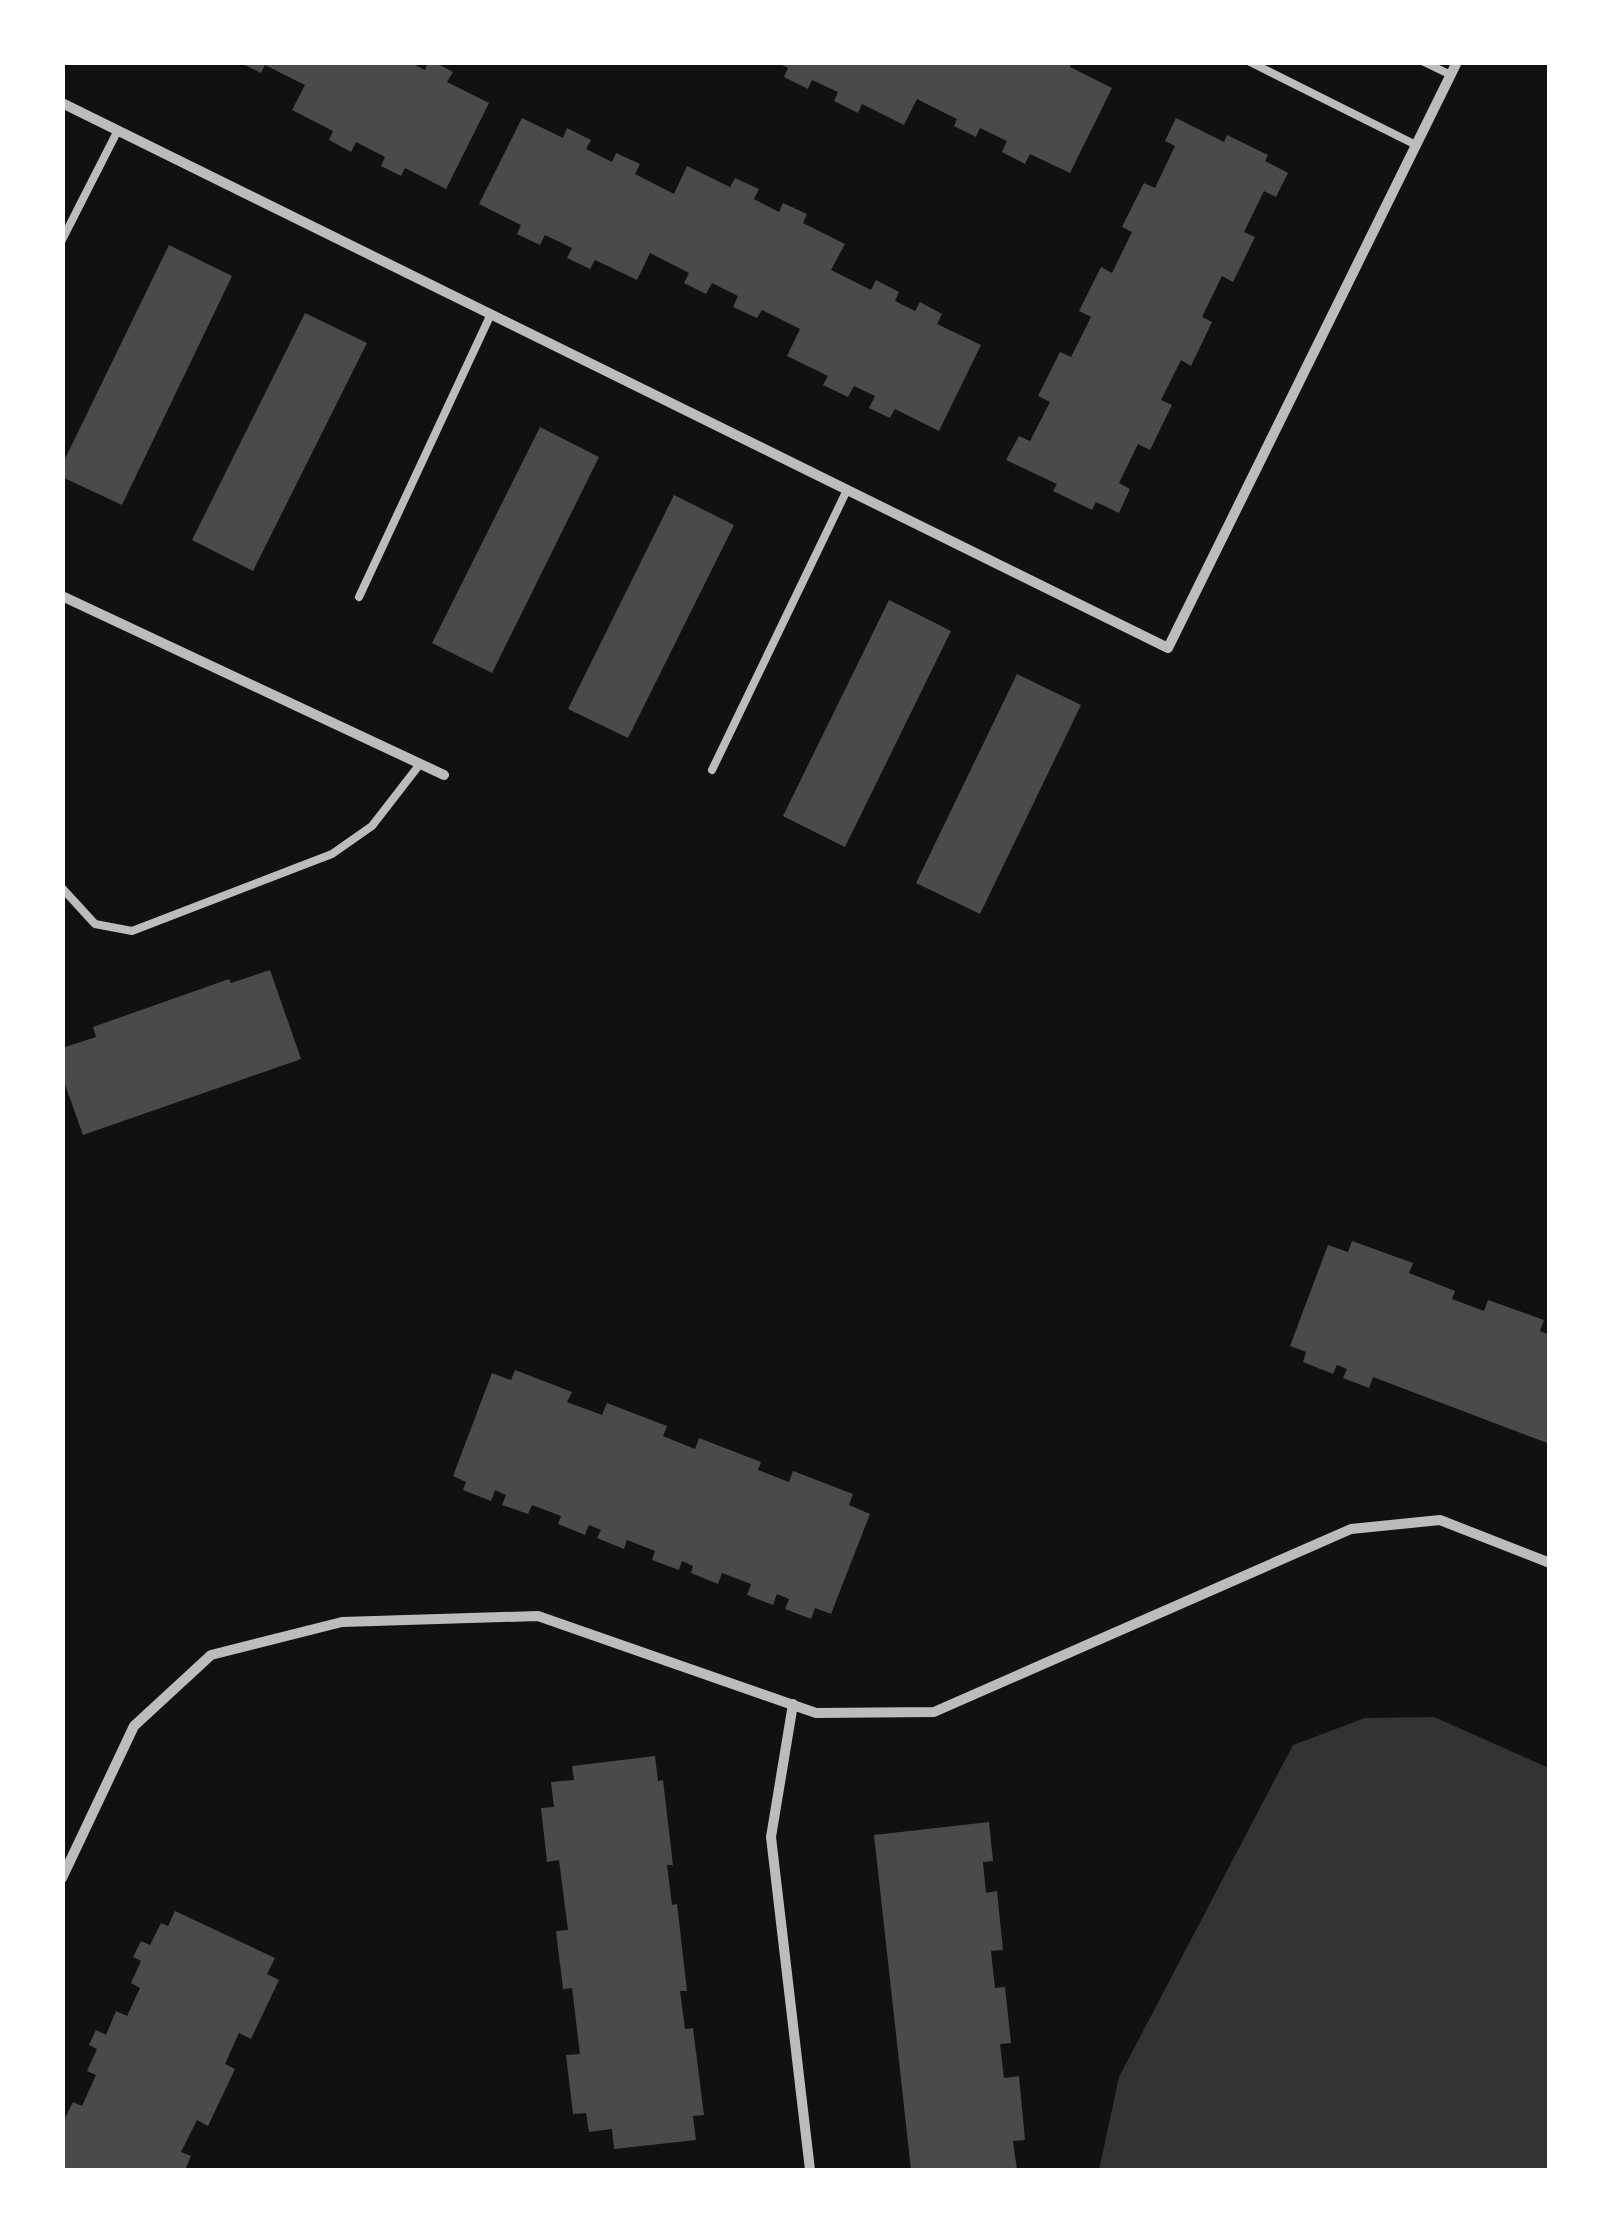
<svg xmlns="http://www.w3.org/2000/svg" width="1612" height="2233" font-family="Raleway,sans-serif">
  <rect width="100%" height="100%" fill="#111"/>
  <path fill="#333" d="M1434,1717l115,51v402h-450l20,-93 174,-332 72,-27z"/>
  <path fill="#4a4a4a" d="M239,62h170l16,8 3,-8h6l19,10 -6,10 42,21 -43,86 -41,-21 -4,8 -20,-10 4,-9 -29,-15 -5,10 -22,-12 4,-9 -41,-21 13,-25 -40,-20 -4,8z
    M776,62h297l-3,5 42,21 -42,85 -40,-19 -5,10 -23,-12 5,-11 -27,-13 -4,9 -22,-11 3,-7 -40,-20 -13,26 -42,-21 -4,9 -24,-12 4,-9 -26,-12 -4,9 -24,-12 4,-9z
    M522,118l41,20 4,-10 24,12 -5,9 26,13 4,-9 24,11 -5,10 39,20 13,-28 43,21 5,-9 24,11 -5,10 25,13 4,-9 24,11 -4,9 42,21 -14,26 40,20 5,-10 23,12 -4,9 20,10 5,-9 22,12 -5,10 44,21 -42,86 -44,-22 -5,9 -21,-10 6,-12 -21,-10 -6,11 -25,-12 5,-9 -41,-20 13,-27 -38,-19 -5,8 -24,-11 5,-11 -26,-13 -6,11 -22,-11 5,-10 -39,-20 -13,27 -42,-20 -5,9 -23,-11 5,-10 -27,-13 -5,10 -23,-11 4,-9 -42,-21z
    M1176,118l48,24 3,-7 41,20 -3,6 23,12 -12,24 -12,-6 -20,41 11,5 -22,45 -11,-6 -20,41 10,5 -21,44 -10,-6 -20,40 11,5 -22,45 -12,-6 -19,39 11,6 -11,24 -23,-11 -4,8 -39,-19 4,-7 -51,-24 13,-24 11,5 20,-39 -12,-6 22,-44 11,5 20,-40 -12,-6 22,-44 11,6 20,-41 -10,-5 22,-44 11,5 20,-42 -10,-5z
    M169,245l63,31 -110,229 -60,-28v-12z
    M305,313l62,30 -114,228 -61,-31z
    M540,427l59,30 -107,216 -60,-30z
    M674,495l60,30 -106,213 -60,-29z
    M889,600l62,31 -106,216 -62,-31z
    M1017,674l64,31 -101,209 -64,-31z
    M270,970l31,89 -218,76 -21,-59v-28l34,-11 -3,-10 136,-48 2,4z
    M1352,1241l61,22 -4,10 46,18 -3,8 32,12 4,-11 56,20 -4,11 10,4v109l-177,-67 -4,11 -26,-10 4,-9 -10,-4 -4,9 -30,-12 3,-10 -16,-6 38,-101 20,7z
    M515,1370l57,22 -5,10 35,13 5,-12 60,23 -4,10 32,13 4,-11 62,24 -3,8 31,12 4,-11 60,23 -4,11 21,9 -39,100 -16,-6 -4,11 -26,-10 4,-10 -12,-5 -4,11 -26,-10 4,-11 -29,-11 -4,11 -27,-11 2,-7 -11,-5 -3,9 -27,-10 3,-9 -28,-11 -3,9 -27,-11 4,-8 -12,-5 -4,10 -27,-11 3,-8 -29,-11 -4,9 -26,-9 4,-10 -11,-5 -4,11 -28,-11 3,-8 -13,-6 39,-103 19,7z
    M655,1756l3,25 5,-1 10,85h-6l5,40 5,-1 10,87h-7l5,38 8,-1 11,87 -11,1 3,24 -82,9 -2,-20 -23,3 -3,-19 -13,1 -7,-59 14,-1 -8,-66 -9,1 -7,-58 12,-1 -9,-70 -12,2 -6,-54 13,-1 -3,-25 23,-2 -2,-14z
    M989,1822l4,39 -10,1 3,31 11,-2 6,59 -12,1 4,37 10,-1 6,56 -11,1 4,34 15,-2 6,64 -12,1 4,29h-106l-37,-335z
    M175,1911l100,47 -8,16 12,6 -28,59 -12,-6 -14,31 10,5 -27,57 -11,-6 -16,32 10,4 -6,14h-123v-46l11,-22 9,4 14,-31 -9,-4 10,-22 -8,-4 7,-15 10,5 10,-24 11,5 13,-28 -9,-5 10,-22 -8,-4 8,-16 9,4 11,-22 7,3z"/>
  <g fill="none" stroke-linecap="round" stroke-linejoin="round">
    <path stroke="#bcbcbc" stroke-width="8" d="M1250,62l166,83
      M1424,62l27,13
      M62,240l56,-110
      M359,597l132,-283
      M712,770l135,-280
      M62,888l33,36 37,7 200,-77 40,-28 48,-62"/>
    <path stroke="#bcbcbc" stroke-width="10" d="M62,103l1106,545 289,-586
      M62,596l382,179
      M793,1704l-22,133 39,333
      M62,1878l72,-152 77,-71 131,-33 196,-6 278,97 118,-1 417,-183 89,-9 110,43"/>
  </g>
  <rect width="1612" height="2233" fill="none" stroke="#ffffff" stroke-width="130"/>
</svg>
